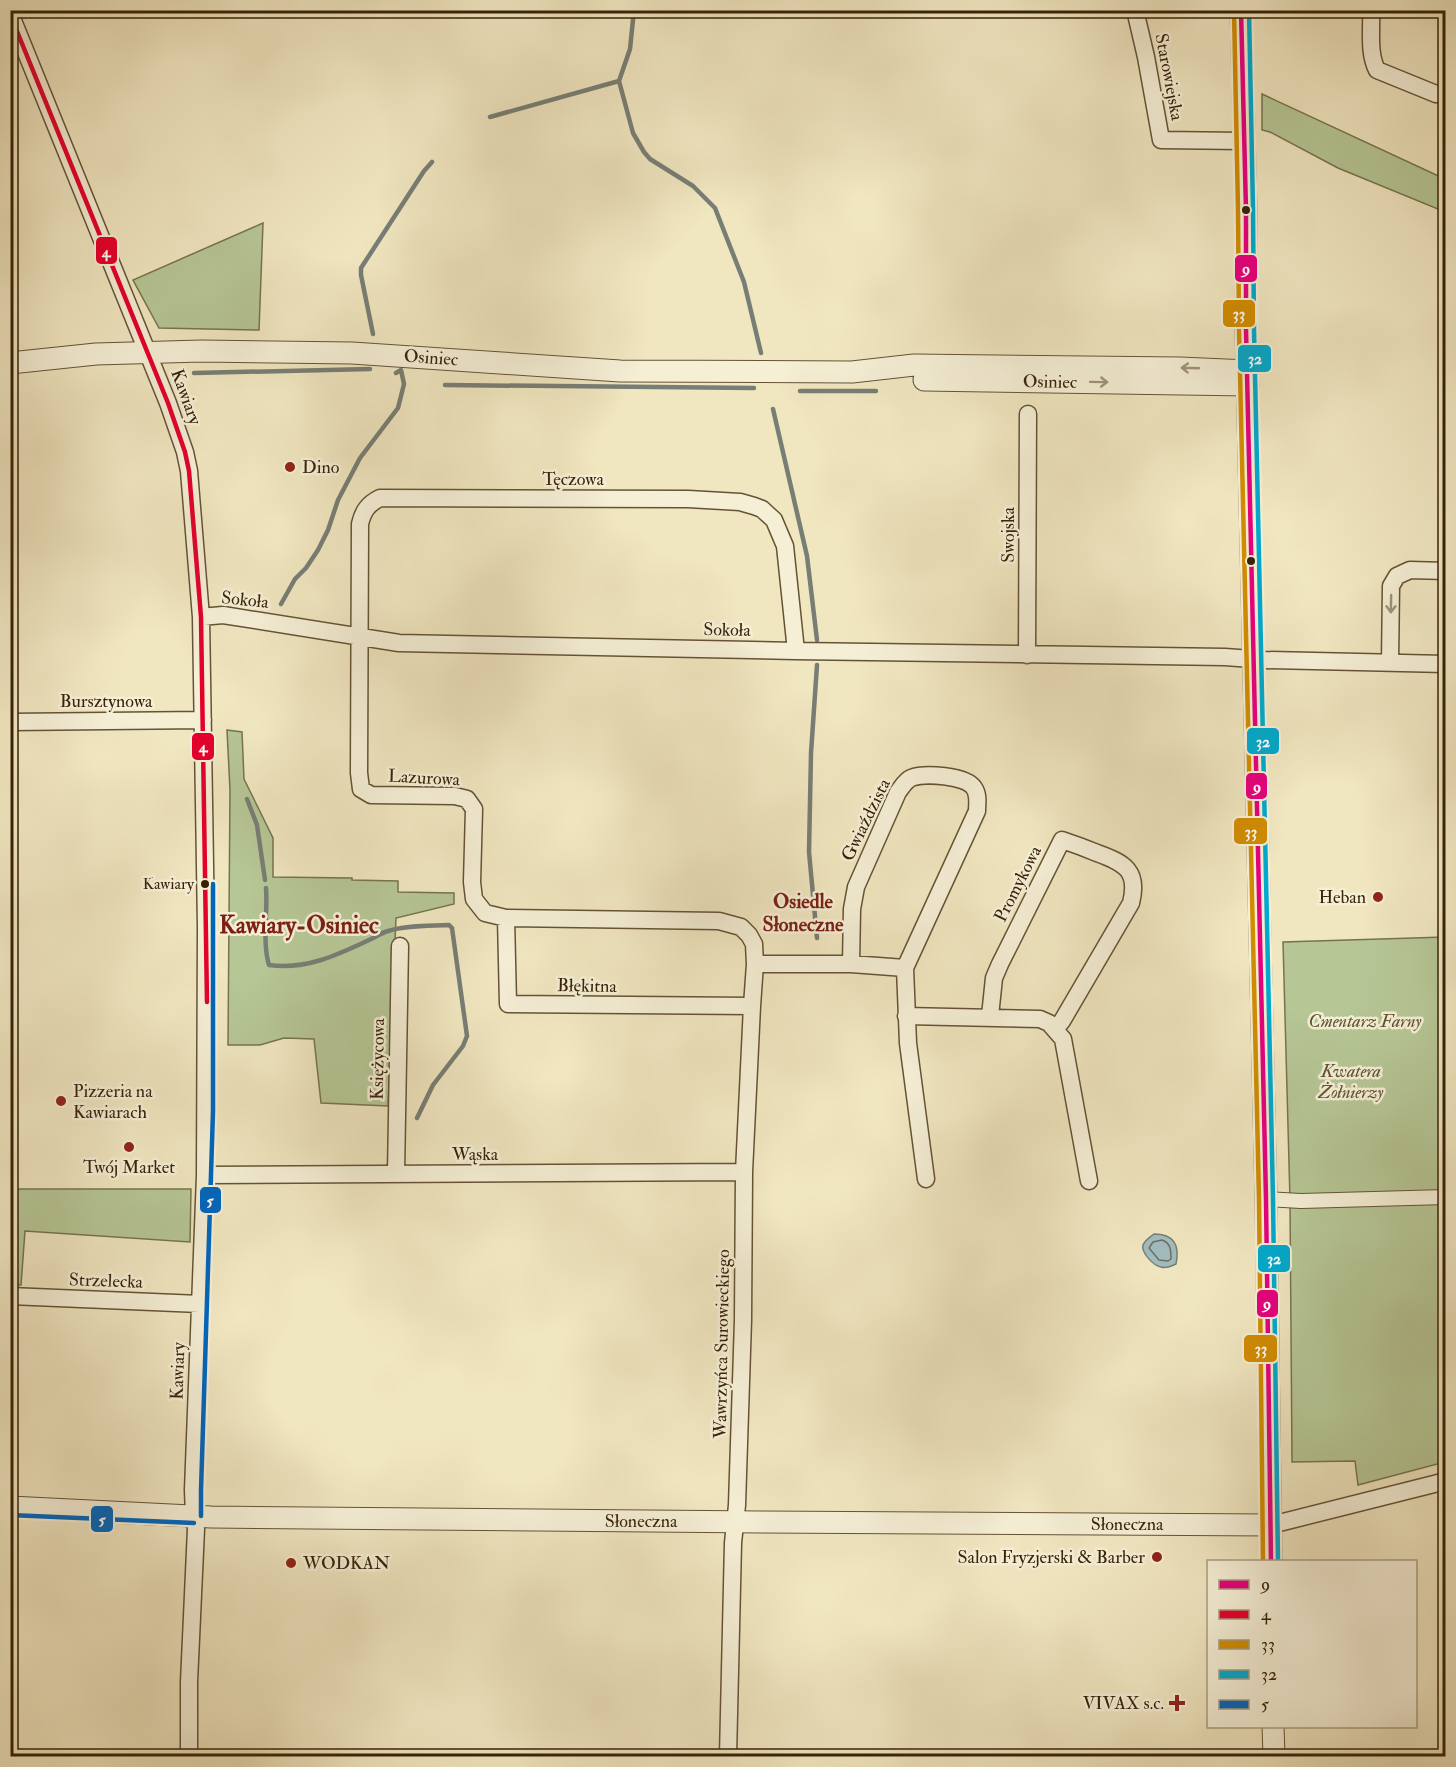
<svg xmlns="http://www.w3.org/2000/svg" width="1456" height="1767" font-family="'IM FELL Double Pica',serif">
  <rect width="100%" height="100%" fill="#f0e6c0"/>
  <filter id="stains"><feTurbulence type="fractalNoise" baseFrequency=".00333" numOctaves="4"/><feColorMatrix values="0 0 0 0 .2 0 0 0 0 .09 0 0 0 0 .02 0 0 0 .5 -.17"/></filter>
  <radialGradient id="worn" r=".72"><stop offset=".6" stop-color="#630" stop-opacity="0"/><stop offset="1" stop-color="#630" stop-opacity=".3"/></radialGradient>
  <path fill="#b6c695" stroke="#76744e" stroke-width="1.5" d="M1262,94l183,85v33l-107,-44 -68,-36 -8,-2z
    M263,223l-4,107 -100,-2 -26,-48z
    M227,730l15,2 2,47 29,59v39l79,1v2l46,1v11l56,1v11l-58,14 -8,188 -67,-3 -7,-64 -30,-1 -24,7h-32l2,-255z
    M1445,937v525l-87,23 -3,-24 -63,1 -2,-262 -7,-258z
    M11,1189h180l-1,53 -165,-11 -4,54h-10z"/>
  <path fill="#a1bcbe" stroke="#777e75" stroke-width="1.5" d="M1154,1234c20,0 26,11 22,30 -5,2 -9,5 -15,3 -7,-1 -20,-14 -18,-22 2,-5 7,-8 11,-11z"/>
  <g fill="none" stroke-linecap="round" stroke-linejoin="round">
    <path stroke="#6c6f62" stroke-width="1.5" d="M1162,1240c9,3 9,11 9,19l-3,2 -9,-1 -10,-12 4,-6z"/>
    <path stroke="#777e75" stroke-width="4.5" d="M619,81l14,52 11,19 6,7 43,27 22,22 29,74 17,71
      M490,117l129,-36 11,-32 4,-39
      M373,334l-12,-59v-7l63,-97 8,-9
      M194,373l176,-4
      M445,385l309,3
      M800,391h76
      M773,409l34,147 10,84
      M281,604l14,-25 11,-11 12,-18 10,-20 10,-30 22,-42 38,-50 6,-24 -3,-14 -5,3
      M817,665l-6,88 -2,99 8,86
      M247,799l10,26 8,55
      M266,888c2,25 -4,54 3,77 36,5 66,-9 98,-24 7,-3 14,-8 21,-10 19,-6 41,-5 61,-6l3,3 15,108 -4,10 -30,39 -16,33"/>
    <g stroke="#655335" stroke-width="16">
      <path id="pedestrian" d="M1266,1199l35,2 145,-4"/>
    </g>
    <g stroke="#655335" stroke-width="19">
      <path id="minor" d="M1135,10l11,47 15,83 83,1
        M1371,10c1,19 -3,43 6,60l59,24 10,1
        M10,13l158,390 17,49 4,19 12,146 5,310 -1,248 -12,315 1,26 2,13 -7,153v74
        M201,617l22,-2 176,28 397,8 429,6 40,3 181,4
        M1027,655l1,-241
        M1390,663l1,-77 6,-10 13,-6 36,1
        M10,722l193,-2
        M506,918l2,86 244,2
        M755,964h96l54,4 3,75 18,136
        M851,964l1,-55 4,-22 42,-95c4,-5 7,-11 13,-14 13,-5 55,-3 63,10 5,7 3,16 3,23l-72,157
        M906,1016l134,3 9,4 14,16 26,142
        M990,1016l4,-38 6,-14 62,-124c12,4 23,8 35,13 28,10 42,18 34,50l-69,118 -7,8
        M396,1173l4,-227
        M205,1175l539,-3
        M10,1296l190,8
        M1271,1525l175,-44
        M728,1756l5,-213 4,-38 6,-185 1,-148 8,-166 3,-42 -1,-20 -5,-9 -8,-8 -22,-6 -213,-3 -21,-5 -11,-14 -2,-17 2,-73 -7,-10 -12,-3 -84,-1 -10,-6 -2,-16 1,-249c3,-13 8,-20 20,-26l308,1 52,3 14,4 8,3 12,11 11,26 11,105"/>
    </g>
    <g stroke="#655335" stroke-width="23">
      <path id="tertiary" d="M1241,10l5,200v119l20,870 5,363
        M10,363l86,-9 105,-3 151,2 268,18 232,1 62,-7 266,3 68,3
        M924,380l324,5
        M10,1507l201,10 550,5 510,3
        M1273,1726l1,30"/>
    </g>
    <use href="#pedestrian" stroke="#f5efd6" stroke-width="14"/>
    <use href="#minor" stroke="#f5efd6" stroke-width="16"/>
    <use href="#tertiary" stroke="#f5efd6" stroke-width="21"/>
    <g stroke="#f5efd6" stroke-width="9">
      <path id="bus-1" d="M1241,10l5,200v119l20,870 5,363"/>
    </g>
    <g stroke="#f5efd6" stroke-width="9">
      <path id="bus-2" d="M10,14l158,389 17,49 4,19 12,146 6,385"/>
    </g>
    <g stroke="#f5efd6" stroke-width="9">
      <path id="bus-3" d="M1234,10l4,200 1,119 20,870 4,363"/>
    </g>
    <g stroke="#f5efd6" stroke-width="9">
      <path id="bus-4" d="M1249,10l4,200 1,119 19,870 5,363"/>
    </g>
    <g stroke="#f5efd6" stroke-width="9">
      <path id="bus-5" d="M10,1515l184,8
        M201,1516v-26l12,-379v-227"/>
    </g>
    <use href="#bus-1" stroke="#e5007d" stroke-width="4.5"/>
    <use href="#bus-2" stroke="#e4002b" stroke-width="4.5"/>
    <use href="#bus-3" stroke="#d18c01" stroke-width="4.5"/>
    <use href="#bus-4" stroke="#00a9ce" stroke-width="4.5"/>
    <use href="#bus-5" stroke="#0065bd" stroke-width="4.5"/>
  </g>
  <defs><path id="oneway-shaft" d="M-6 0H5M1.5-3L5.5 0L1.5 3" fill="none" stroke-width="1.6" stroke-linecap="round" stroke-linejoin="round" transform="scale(1.5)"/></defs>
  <g stroke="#a09379">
    <use href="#oneway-shaft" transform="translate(1190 368) rotate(-178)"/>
    <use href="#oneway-shaft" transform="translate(1099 382) rotate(1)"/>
    <use href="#oneway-shaft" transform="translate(1391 604) rotate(91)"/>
  </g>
  <g fill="#372207" stroke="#f5efd6" stroke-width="2">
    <circle cx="1246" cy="210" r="5"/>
    <circle cx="1251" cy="561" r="5"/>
    <circle cx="205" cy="884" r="5"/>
  </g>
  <g fill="#8f2418" stroke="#f5efd6" stroke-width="2">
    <circle cx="290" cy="467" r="6"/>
    <circle cx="1378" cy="897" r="6"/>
    <circle cx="61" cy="1101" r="6"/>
    <circle cx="129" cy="1147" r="6"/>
    <circle cx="1157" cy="1557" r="6"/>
    <circle cx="291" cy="1563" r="6"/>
    <path d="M1174 1694h6v6h6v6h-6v6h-6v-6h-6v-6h6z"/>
  </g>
  <g text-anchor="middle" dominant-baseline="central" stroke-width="5" stroke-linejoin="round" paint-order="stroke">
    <g font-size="16" fill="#372207" stroke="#f5efd6" text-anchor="end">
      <text x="194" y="884">Kawiary</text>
    </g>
    <g font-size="18" fill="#372207" stroke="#f5efd6">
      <text transform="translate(1169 77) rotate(79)">Starowiejska</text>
      <text transform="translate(431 358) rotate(4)">Osiniec</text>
      <text transform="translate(1050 382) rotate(1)">Osiniec</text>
      <text transform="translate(186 397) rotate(70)">Kawiary</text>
      <text x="573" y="479">Tęczowa</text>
      <text transform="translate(1008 535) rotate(-90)">Swojska</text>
      <text transform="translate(245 600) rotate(6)">Sokoła</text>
      <text transform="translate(727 630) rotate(1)">Sokoła</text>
      <text x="106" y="701">Bursztynowa</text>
      <text transform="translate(424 778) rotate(3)">Lazurowa</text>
      <text transform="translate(866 820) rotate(-64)">Gwiaździsta</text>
      <text transform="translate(1018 884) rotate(-63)">Promykowa</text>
      <text transform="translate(587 986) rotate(1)">Błękitna</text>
      <text transform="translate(378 1059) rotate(-89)">Księżycowa</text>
      <text x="475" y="1154">Wąska</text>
      <text transform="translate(106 1281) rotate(2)">Strzelecka</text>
      <text transform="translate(722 1344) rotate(-89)">Wawrzyńca Surowieckiego</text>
      <text transform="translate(178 1371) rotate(-88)">Kawiary</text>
      <text x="641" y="1521">Słoneczna</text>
      <text x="1127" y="1524">Słoneczna</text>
    </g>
    <g font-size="18" fill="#372207" stroke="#f5efd6" text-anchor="start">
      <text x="302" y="467">Dino</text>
      <text x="1366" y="897" text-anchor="end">Heban</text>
      <text x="73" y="1091">Pizzeria na<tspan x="73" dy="21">Kawiarach</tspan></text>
      <text x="129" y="1167" text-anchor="middle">Twój Market</text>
      <text x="1145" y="1557" text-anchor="end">Salon Fryzjerski &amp; Barber</text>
      <text x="303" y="1563">WODKAN</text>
      <text x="1164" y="1703" text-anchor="end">VIVAX s.c.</text>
    </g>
    <g font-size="18" font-style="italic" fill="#5d5332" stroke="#f5efd6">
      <text x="1365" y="1021">Cmentarz Farny</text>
      <text x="1351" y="1071">Kwatera<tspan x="1351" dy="21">Żołnierzy</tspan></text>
    </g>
    <g font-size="20" font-weight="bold" fill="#7a1f14" stroke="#f5efd6">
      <text x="803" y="901">Osiedle<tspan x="803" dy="23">Słoneczne</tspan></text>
    </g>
    <g font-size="24" font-weight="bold" fill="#7a1f14" stroke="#f5efd6">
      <text x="299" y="925">Kawiary-Osiniec</text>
    </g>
  </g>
  <g stroke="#f5efd6" stroke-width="2">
    <rect x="95" y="236" width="23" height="29" rx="6" fill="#e4002b"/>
    <rect x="1234" y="254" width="24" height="29" rx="6" fill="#e5007d"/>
    <rect x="1222" y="299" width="34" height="29" rx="6" fill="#d18c01"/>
    <rect x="1237" y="344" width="35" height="29" rx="6" fill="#00a9ce"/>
    <rect x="1246" y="727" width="34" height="28" rx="6" fill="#00a9ce"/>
    <rect x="191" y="732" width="24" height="29" rx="6" fill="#e4002b"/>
    <rect x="1245" y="772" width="23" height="28" rx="6" fill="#e5007d"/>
    <rect x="1233" y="817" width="35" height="28" rx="6" fill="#d18c01"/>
    <rect x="199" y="1186" width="23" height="28" rx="6" fill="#0065bd"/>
    <rect x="1257" y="1244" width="34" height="29" rx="6" fill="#00a9ce"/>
    <rect x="1256" y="1289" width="23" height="29" rx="6" fill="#e5007d"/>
    <rect x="1243" y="1334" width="35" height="29" rx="6" fill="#d18c01"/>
    <rect x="90" y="1505" width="24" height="28" rx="6" fill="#0065bd"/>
  </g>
  <g font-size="16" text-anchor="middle" font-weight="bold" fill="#fff">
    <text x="106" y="257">4</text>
    <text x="1246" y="274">9</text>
    <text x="1239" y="319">33</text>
    <text x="1255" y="364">32</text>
    <text x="1263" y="747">32</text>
    <text x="203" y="752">4</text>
    <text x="1257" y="792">9</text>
    <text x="1251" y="837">33</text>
    <text x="210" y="1206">5</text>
    <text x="1274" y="1264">32</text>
    <text x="1267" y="1309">9</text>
    <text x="1261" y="1354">33</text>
    <text x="102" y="1525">5</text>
  </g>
  <rect width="1456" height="1767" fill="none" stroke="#f0e6c0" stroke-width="36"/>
  <rect x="12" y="12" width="1432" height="1743" fill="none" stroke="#372207" stroke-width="3"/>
  <rect x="18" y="18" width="1420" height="1731" fill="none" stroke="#372207" stroke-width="1.5"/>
  <rect x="1207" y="1560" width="210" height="168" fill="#f5efd6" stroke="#a99d83" stroke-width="1.5"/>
  <rect x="1219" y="1580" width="30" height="9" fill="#e5007d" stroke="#a99d83" stroke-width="1.5"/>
  <text x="1261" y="1590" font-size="18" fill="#372207">9</text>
  <rect x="1219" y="1610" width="30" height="9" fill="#e4002b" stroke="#a99d83" stroke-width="1.5"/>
  <text x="1261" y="1620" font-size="18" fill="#372207">4</text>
  <rect x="1219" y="1640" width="30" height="9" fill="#d18c01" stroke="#a99d83" stroke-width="1.5"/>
  <text x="1261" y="1650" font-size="18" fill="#372207">33</text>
  <rect x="1219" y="1670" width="30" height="9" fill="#00a9ce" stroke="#a99d83" stroke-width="1.5"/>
  <text x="1261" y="1680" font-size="18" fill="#372207">32</text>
  <rect x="1219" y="1700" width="30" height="9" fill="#0065bd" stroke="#a99d83" stroke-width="1.5"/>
  <text x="1261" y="1710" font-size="18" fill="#372207">5</text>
  <rect width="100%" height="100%" filter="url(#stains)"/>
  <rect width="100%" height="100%" fill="url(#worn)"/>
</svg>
